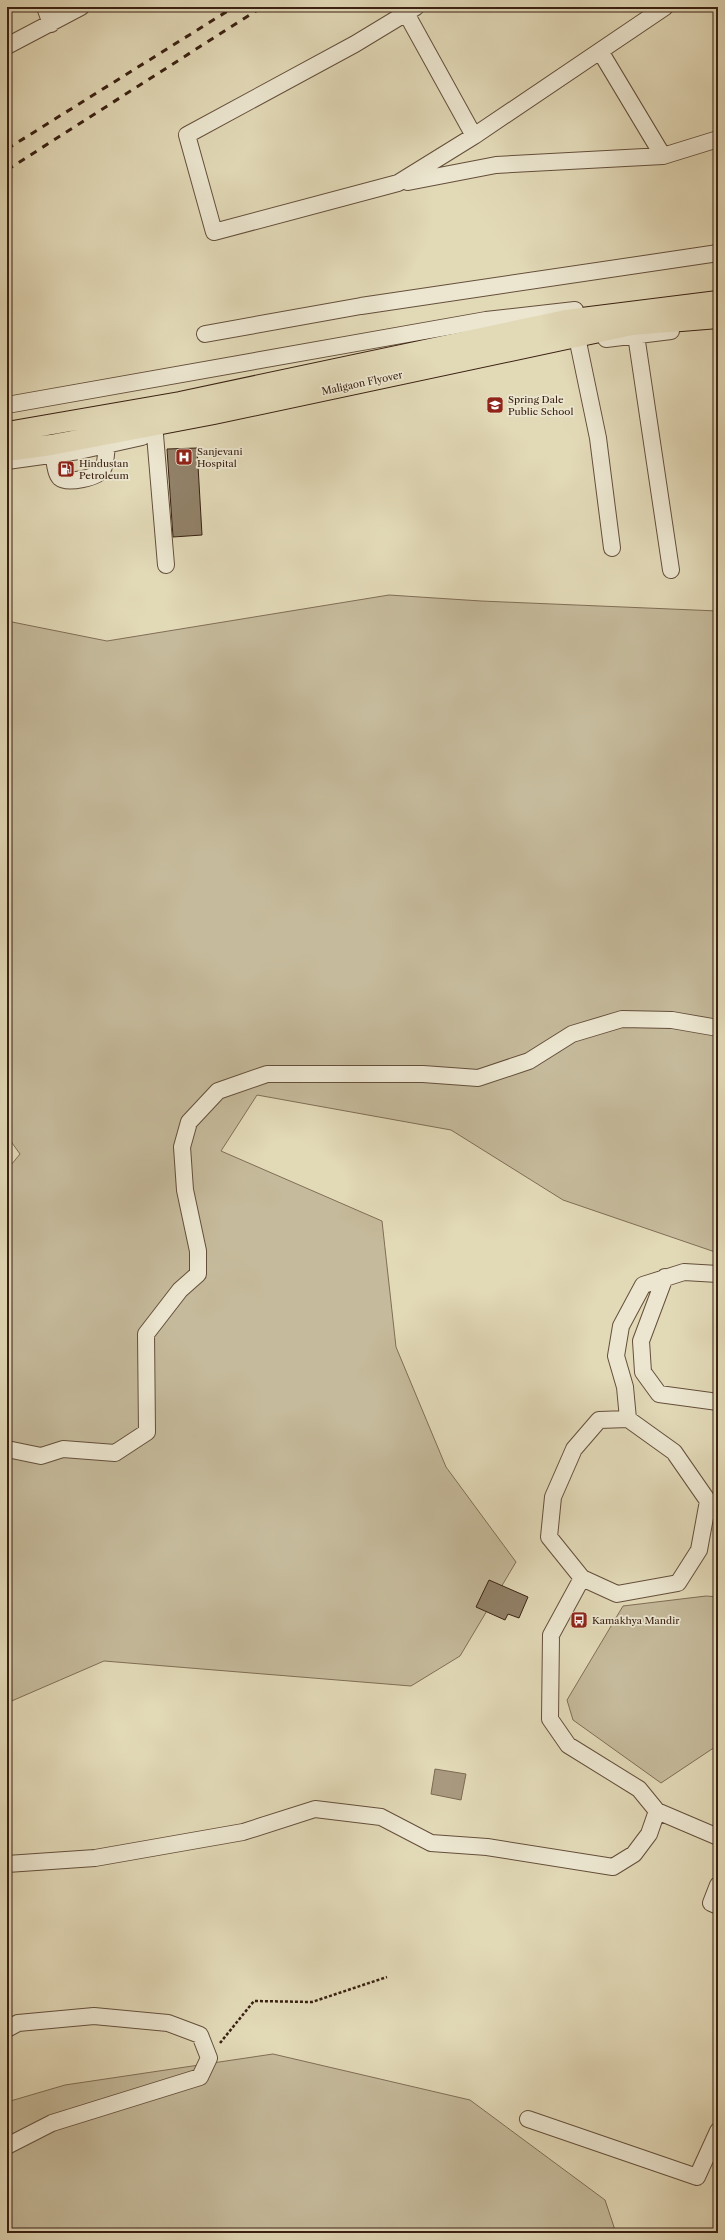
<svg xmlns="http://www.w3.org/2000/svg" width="725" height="2240" font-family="'Libre Caslon Text',serif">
  <rect width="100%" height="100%" fill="#e2d9b7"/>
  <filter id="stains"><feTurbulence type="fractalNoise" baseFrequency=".005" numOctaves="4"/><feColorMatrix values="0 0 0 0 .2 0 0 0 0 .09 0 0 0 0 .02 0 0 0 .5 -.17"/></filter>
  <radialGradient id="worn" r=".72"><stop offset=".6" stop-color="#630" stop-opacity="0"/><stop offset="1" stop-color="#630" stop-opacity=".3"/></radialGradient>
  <path fill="#c5ba9b" stroke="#806e56" d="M389,595l92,6 237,10v642l-155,-53 -112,-70 -194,-35 -36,56 161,70 14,126 50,120 70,95 -56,94 -49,30 -307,-25 -97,42v-533l13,-16 -13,-18v-515l100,20z
    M706,1596l12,1v148l-57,38 -88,-63 -6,-20 56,-94z
    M273,2054l197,46 135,100 11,33h-609v-131l58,-17z"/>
  <path fill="#a99a7f" stroke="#7d6a53" d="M435,1769l31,5 -5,26 -30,-6z"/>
  <path fill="#918168" stroke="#3a2112" d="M197,448l5,87 -29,2 -6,-88z
    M489,1580l39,17 -9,21 -11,-4 -3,6 -29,-13z"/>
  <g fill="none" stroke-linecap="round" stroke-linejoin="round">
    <g stroke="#644f3b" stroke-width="18">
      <path id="minor" d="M45,7l6,17
        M416,7l-61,37 -168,91 27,97 184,-49 76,-47 191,-129
        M406,13l68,123
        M7,46l74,-39
        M600,51l63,105
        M408,182l88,-17 167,-9 55,-17
        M205,334l156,-28 357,-53
        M636,335l35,235
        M606,339l65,-8
        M578,342l20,96 14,110
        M7,405l479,-85 89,-10
        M155,435l11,130
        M53,454c2,7 2,19 7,24 7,6 38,0 43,-9 3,-6 3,-17 4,-24
        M7,461l72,-10 63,-14
        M665,1277l-24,64 2,31 16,22 59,8
        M628,1419l46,33 34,49 -9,49 -21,33 -61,11 -35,-16 -33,-41 4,-40 21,-48 25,-29z
        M628,1419l-3,-32 -9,-31 5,-30 22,-41 41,-13 34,2
        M7,1449l34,7 22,-7 52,4 32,-21 -1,-98 34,-44 18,-16v-23l-13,-61 -3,-43 7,-25 29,-31 49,-17h156l55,4 51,-17 43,-27 50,-15 50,1 46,8
        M657,1811l61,26
        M7,1864l88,-6 148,-26 72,-23 66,8 50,26 56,4 126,20 21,-13 15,-20 8,-23 -18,-22 -71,-44 -18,-26 1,-84 31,-57
        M718,1885l-7,18 7,3
        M7,2029l11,-6 76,-7 74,7 32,12 9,23 -9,19 -148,46 -45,23
        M528,2119l169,58 21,-46"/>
    </g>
    <g stroke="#3a2112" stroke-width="22">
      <path id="major" d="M7,432l173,-30 386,-82 152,-19
        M7,451l44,-6 163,-31 418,-89 86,-7"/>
    </g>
    <path stroke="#3a2112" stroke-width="2.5" stroke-dasharray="3 2" stroke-linecap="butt" d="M220,2043l34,-42 58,1 75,-25"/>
    <use href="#minor" stroke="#ece6d0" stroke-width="16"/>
    <use href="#major" stroke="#e2d9b7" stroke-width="20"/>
    <path stroke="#3a2112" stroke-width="3" stroke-dasharray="7 7" stroke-linecap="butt" d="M7,149l227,-142
      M7,170l255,-163"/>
  </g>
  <defs>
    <g id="school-square" transform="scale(0.9)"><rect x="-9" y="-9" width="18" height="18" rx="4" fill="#8f2418" stroke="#ece6d0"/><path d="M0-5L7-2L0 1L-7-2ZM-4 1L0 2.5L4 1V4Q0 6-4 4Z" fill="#fff"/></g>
    <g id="hospital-square" transform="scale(0.9)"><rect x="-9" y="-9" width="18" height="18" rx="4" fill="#8f2418" stroke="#ece6d0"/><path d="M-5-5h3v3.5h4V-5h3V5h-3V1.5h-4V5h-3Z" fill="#fff"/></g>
    <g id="fuel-square" transform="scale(0.9)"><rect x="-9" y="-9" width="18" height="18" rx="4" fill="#8f2418" stroke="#ece6d0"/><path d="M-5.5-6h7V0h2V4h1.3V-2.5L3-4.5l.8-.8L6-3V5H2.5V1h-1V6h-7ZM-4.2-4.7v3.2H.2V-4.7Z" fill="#fff"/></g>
    <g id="bus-square" transform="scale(0.9)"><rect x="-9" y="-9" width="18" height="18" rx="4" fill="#8f2418" stroke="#ece6d0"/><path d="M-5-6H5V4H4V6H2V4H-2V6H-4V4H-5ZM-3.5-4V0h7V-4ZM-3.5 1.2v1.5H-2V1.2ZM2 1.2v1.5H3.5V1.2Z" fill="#fff"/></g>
  </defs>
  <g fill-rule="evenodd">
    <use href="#school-square" x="495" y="405"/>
    <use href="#hospital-square" x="184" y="457"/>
    <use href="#fuel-square" x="66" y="469"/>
    <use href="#bus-square" x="579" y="1620"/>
  </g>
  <g text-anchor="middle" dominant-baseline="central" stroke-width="3.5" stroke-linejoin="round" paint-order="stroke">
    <g font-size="10" fill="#3a2112" stroke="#ece6d0">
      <text transform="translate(362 383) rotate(-12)">Maligaon Flyover</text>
    </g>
    <g font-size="10" fill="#3a2112" stroke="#ece6d0" text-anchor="start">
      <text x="508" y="399">Spring Dale<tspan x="508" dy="12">Public School</tspan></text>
      <text x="197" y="451">Sanjevani<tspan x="197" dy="12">Hospital</tspan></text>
      <text x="79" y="463">Hindustan<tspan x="79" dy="12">Petroleum</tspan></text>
      <text x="592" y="1620">Kamakhya Mandir</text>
    </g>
  </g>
  <rect width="725" height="2240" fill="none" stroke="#e2d9b7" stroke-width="24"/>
  <rect x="8" y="8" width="709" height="2224" fill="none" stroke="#3a2112" stroke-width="2"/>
  <rect x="12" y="12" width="701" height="2216" fill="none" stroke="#3a2112"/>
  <rect width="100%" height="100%" filter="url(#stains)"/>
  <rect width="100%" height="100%" fill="url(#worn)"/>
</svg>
